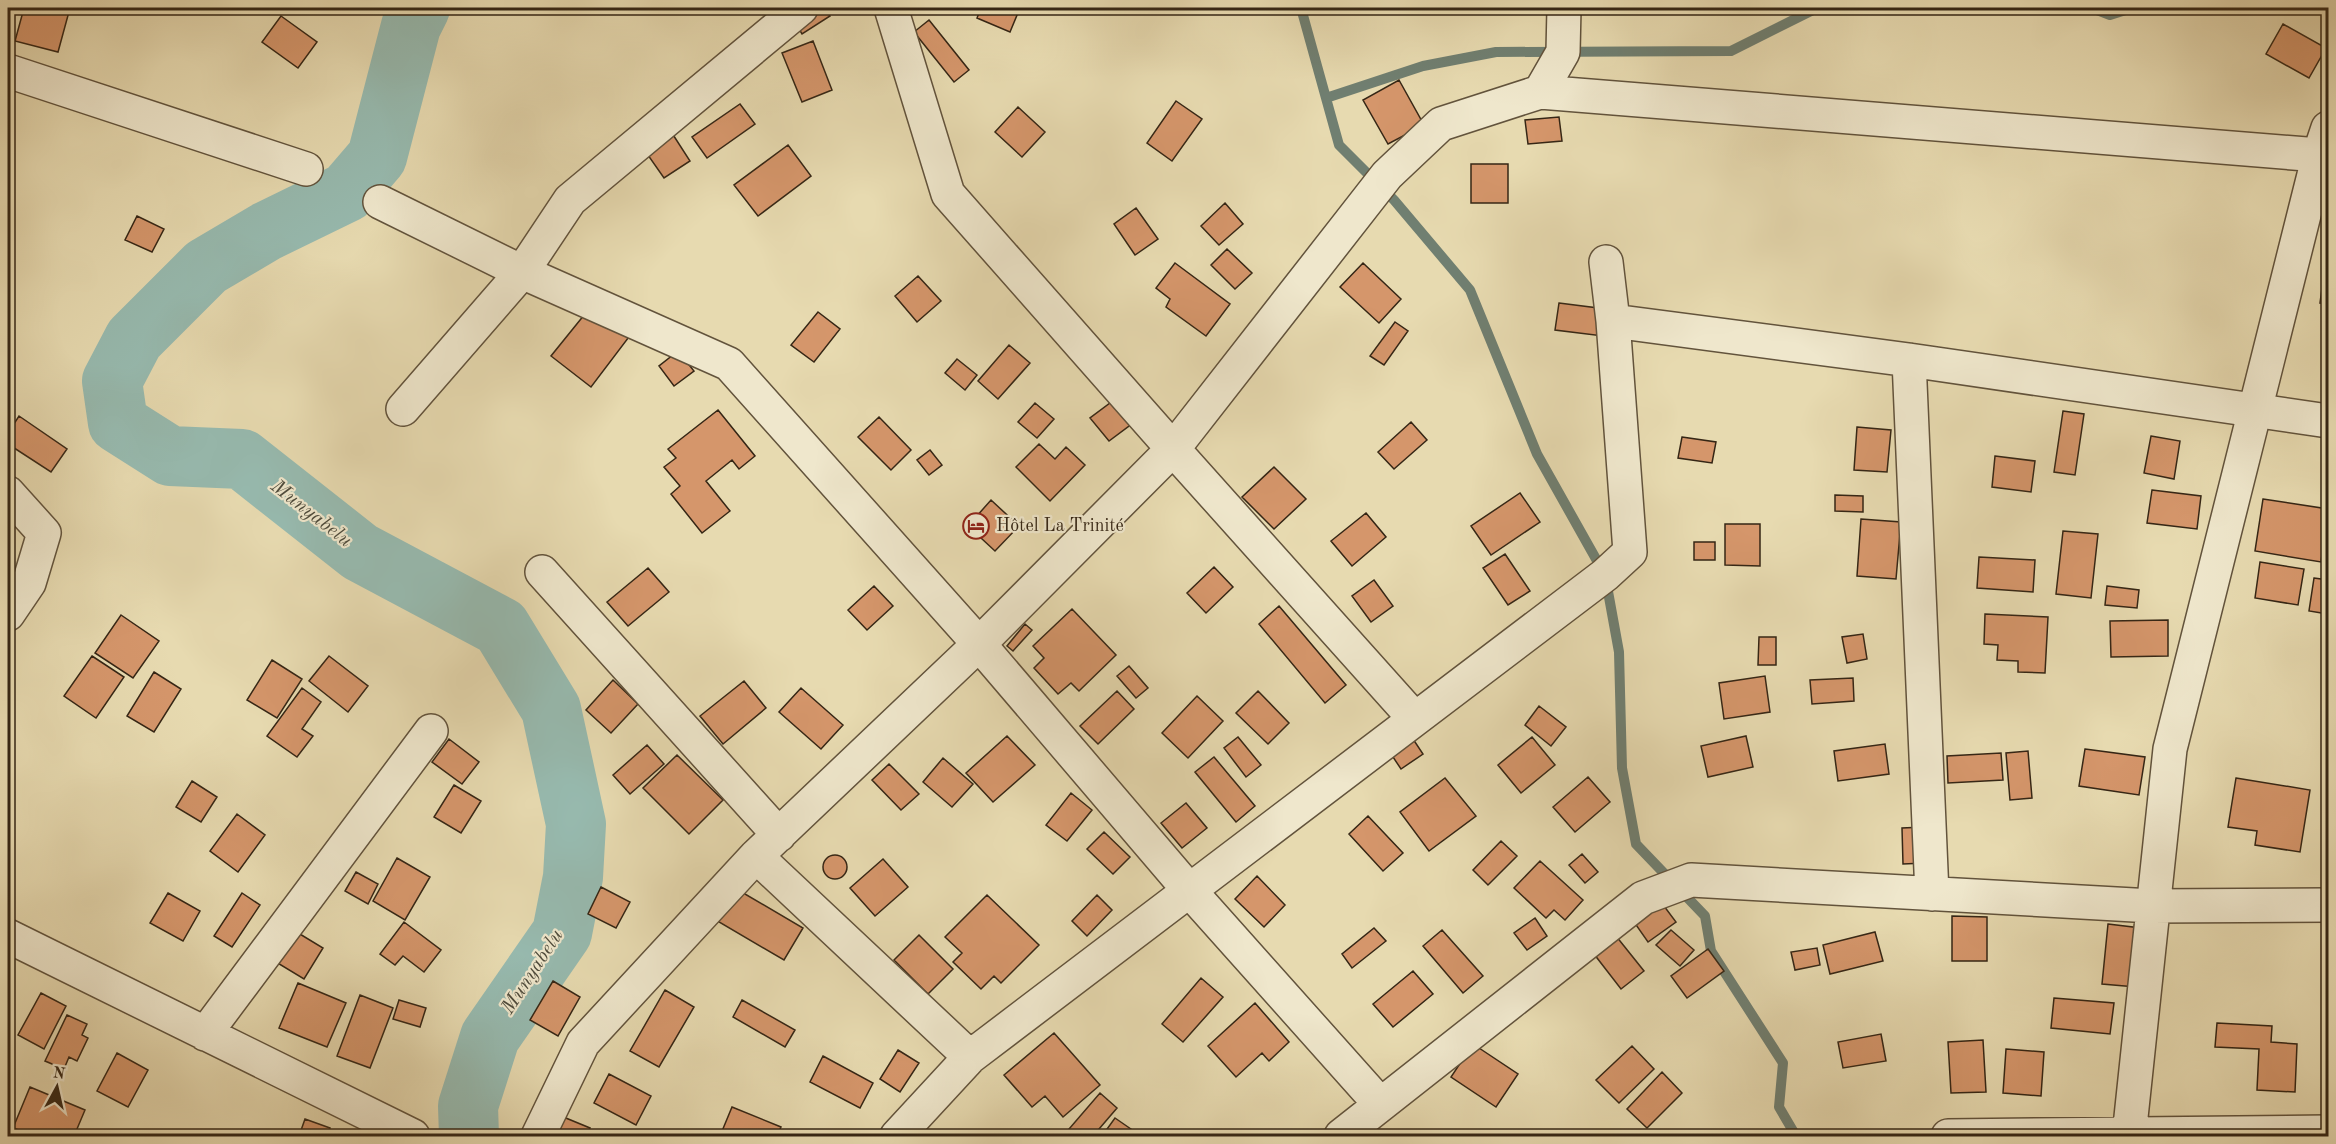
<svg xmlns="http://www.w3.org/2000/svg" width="2336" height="1144" font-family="'Old Standard TT',serif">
  <rect width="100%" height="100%" fill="#e7dab0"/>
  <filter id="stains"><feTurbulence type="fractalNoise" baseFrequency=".00333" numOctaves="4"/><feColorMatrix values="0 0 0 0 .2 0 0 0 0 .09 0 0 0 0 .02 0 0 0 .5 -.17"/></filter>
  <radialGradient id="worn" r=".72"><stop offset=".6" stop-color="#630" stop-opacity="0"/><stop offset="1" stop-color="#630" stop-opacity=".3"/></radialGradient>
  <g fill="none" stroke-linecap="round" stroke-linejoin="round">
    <path stroke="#707f71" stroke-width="10" d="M1301,8l38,137 55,55 76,90 67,164 68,121 14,77 3,116 14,76 69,72 6,35 72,112 -4,44 17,29
      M2092,8l18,7 22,-7
      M1326,98l97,-32 73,-14 235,-1 86,-43"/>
    <path stroke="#97baaf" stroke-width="60" d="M420,8l-9,18 -34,131 -30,35 -80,39 -61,36 -72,72 -22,42 6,42 52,33 72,3 118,93 141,75 50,82 25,115 -3,53 -11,56 -72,104 -22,69 1,30"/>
  </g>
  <path fill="#d5966b" stroke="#352615" stroke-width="1.5" d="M24,8h46l-12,44 -43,-11z
    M817,8h7l6,8 -28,18 -7,-12z
    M981,8h39l-10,24 -33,-14z
    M281,16l36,26 -19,26 -36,-26z
    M929,20l40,50 -15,12 -40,-50z
    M2283,24l43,24 -17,30 -43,-24z
    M813,41l19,49 -30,12 -20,-49z
    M1399,80l25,45 -36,19 -25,-44z
    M1176,101l26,18 -30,42 -25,-18z
    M740,104l15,20 -48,34 -15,-21z
    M1018,107l27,25 -23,25 -27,-25z
    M1559,117l3,24 -34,3 -3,-24z
    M670,130l20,31 -26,17 -21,-30z
    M788,145l23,31 -53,40 -24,-31z
    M1471,164h37v39h-37z
    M1225,203l18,21 -24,21 -18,-19z
    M1136,208l22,31 -23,16 -21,-31z
    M137,216l27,13 -12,23 -27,-12z
    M1227,249l25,24 -17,16 -24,-24z
    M1175,263l55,41 -24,32 -40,-29 4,-8 -14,-11z
    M1363,263l38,36 -22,24 -39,-36z
    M2324,273l4,1v30l-8,-1z
    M918,276l23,25 -24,21 -22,-26z
    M597,299l38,30 -44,58 -40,-31z
    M1559,303l47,6 -3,27 -48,-6z
    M818,312l22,17 -26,33 -23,-17z
    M1395,322l13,9 -24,34 -14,-9z
    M1009,345l21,18 -32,36 -20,-18z
    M678,351l16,20 -20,15 -15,-20z
    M957,359l20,16 -12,15 -20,-17z
    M1114,400l19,23 -24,18 -19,-23z
    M1035,403l19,16 -17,19 -19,-16z
    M718,410l37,46 -16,13 -7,-9 -26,21 24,30 -28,22 -31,-39 9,-8 -16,-19 12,-9 -8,-9z
    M2063,411l21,3 -9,61 -21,-3z
    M19,416l48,33 -16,23 -43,-28v-11z
    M879,417l32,33 -20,20 -33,-33z
    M1411,422l16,18 -33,29 -16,-17z
    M1857,427l34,3 -4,42 -33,-2z
    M2151,436l29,5 -6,38 -30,-6z
    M1682,437l34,5 -4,21 -34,-5z
    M1039,444l16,15 11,-12 19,18 -35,36 -34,-34z
    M930,450l12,15 -13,10 -12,-15z
    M1995,456l40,5 -4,31 -39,-5z
    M1274,467l32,32 -32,30 -32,-32z
    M2152,490l49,6 -4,33 -50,-6z
    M1520,493l20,29 -49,33 -20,-29z
    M1835,495l28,1v16l-28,-1z
    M2263,499l65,10 -7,53 -66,-11z
    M991,500l28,26 -24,25 -27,-25z
    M1366,513l20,24 -34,29 -21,-25z
    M1861,519l40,3 -5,57 -39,-3z
    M1725,524h35v42l-35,-1z
    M2063,531l35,3 -7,64 -35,-4z
    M1694,542h21v18h-21z
    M1505,554l25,37 -22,14 -25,-37z
    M1979,557l56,3 -2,32 -56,-4z
    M2260,562l44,7 -6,36 -43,-7z
    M1214,567l19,20 -27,26 -19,-20z
    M648,568l21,24 -41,34 -21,-24z
    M2314,578l14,2v34l-19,-3z
    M1374,580l19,26 -22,16 -19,-26z
    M874,586l19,20 -26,24 -19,-20z
    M2107,586l32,4 -2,18 -32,-3z
    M1279,606l67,79 -21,18 -66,-79z
    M1072,609l44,46 -37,36 -8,-8 -13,11 -24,-26 10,-10 -11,-12z
    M1985,614l63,3 -3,56 -27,-1v-11l-21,-1 1,-15 -14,-1z
    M121,615l38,26 -26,37 -38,-25z
    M2168,620v36l-57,1 -1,-36z
    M1025,624l7,6 -19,21 -6,-5z
    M1863,634l4,25 -20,4 -5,-26z
    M1759,637h17v28h-18z
    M92,656l32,21 -28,41 -32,-22z
    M329,656l39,30 -20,26 -39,-31z
    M272,660l30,19 -25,39 -30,-18z
    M1129,666l19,22 -12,10 -19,-22z
    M154,672l27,17 -27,43 -27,-16z
    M1765,676l5,36 -46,7 -5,-36z
    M1853,678l1,23 -42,3 -2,-24z
    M613,680l25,24 -27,29 -25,-23z
    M744,681l22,27 -43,36 -23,-28z
    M302,688l19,14 -19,27 11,7 -16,21 -30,-21z
    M801,688l42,37 -22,24 -42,-37z
    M1117,691l17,18 -36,35 -18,-18z
    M1258,691l31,32 -21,21 -32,-31z
    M1197,696l26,25 -35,37 -26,-25z
    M1539,706l27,21 -15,19 -26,-21z
    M1007,736l28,29 -42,37 -27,-29z
    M1746,736l7,31 -45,10 -7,-31z
    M1238,737l23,28 -15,12 -22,-29z
    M1532,737l23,28 -34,28 -23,-28z
    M449,739l30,23 -17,22 -30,-22z
    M1413,739l10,15 -22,15 -10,-15z
    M1885,744l4,30 -51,7 -4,-30z
    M647,745l17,19 -34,30 -17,-19z
    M2085,749l60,8 -6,38 -60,-9z
    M2028,751l4,47 -22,2 -4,-47z
    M2001,753l2,27 -55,3 -1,-27z
    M677,755l46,45 -34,34 -46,-46z
    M1214,757l41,49 -19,16 -41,-50z
    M943,758l30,26 -21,23 -29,-25z
    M889,764l30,30 -18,16 -29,-30z
    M1588,777l22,25 -35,30 -22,-25z
    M1445,778l31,38 -47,35 -29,-39z
    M2236,778l74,12 -10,62 -45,-7 2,-14 -29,-4z
    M192,781l25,16 -16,25 -25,-15z
    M454,785l27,16 -20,32 -27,-16z
    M1071,793l21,17 -25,31 -21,-16z
    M1186,803l21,25 -25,20 -21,-25z
    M237,814l28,21 -27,37 -28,-21z
    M1368,816l35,37 -20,18 -34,-37z
    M1924,827l1,36 -22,1 -1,-36z
    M1104,832l26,25 -17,17 -26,-25z
    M1501,841l16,15 -29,29 -15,-15z
    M1582,854l16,18 -13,11 -16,-18z
    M823 867a12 12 0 1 1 24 0a12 12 0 1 1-24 0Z
    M397,858l33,19 -25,43 -32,-19z
    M883,859l25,28 -33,29 -25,-28z
    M1540,861l43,39 -18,20 -11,-10 -8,8 -32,-30z
    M356,872l22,12 -10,20 -23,-13z
    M1257,876l28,29 -21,22 -29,-28z
    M601,887l29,15 -14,26 -28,-14z
    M733,887l70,41 -19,32 -70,-41z
    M168,893l32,18 -17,30 -33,-18z
    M242,893l18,12 -28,42 -18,-11z
    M987,895l52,50 -38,38 -7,-7 -13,13 -28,-27 9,-9 -17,-16z
    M1097,895l15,15 -25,26 -15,-15z
    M1661,902l15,20 -28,20 -14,-20z
    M1952,916l35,1v44h-35z
    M1535,918l12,18 -20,14 -13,-17z
    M404,922l37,28 -17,22 -21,-16 -8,9 -15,-11z
    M2108,924l33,4 -5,59 -34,-3z
    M285,925l38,23 -19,31 -38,-23z
    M1374,928l12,13 -34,27 -10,-14z
    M1442,930l41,46 -20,17 -40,-47z
    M1671,930l23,20 -14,16 -24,-21z
    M1875,932l8,29 -53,13 -7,-29z
    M919,935l34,34 -25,25 -34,-34z
    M1616,936l28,35 -23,18 -27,-35z
    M1817,948l3,17 -25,5 -4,-18z
    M1708,949l16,22 -37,27 -16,-22z
    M1413,971l20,23 -40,33 -20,-23z
    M1201,978l22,19 -40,45 -21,-18z
    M553,981l27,16 -22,39 -28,-16z
    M298,983l48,20 -19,44 -48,-19z
    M665,990l29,17 -35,60 -29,-16z
    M41,993l25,13 -22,43 -26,-14z
    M360,995l33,13 -23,60 -33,-12z
    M2054,998l60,5 -4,31 -59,-6z
    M399,1000l27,8 -6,19 -27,-8z
    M742,1000l53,30 -10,17 -52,-30z
    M1255,1003l34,39 -20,19 -7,-8 -26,24 -28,-31z
    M67,1015l20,9 -5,11 6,3 -11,23 -8,-4 -5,12 -19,-8z
    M2217,1023l55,3 -1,16 26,2 -2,48 -38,-2 2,-41 -44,-2z
    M1054,1033l46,52 -37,32 -18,-21 -13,11 -28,-32z
    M1881,1034l5,27 -43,7 -5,-26z
    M1983,1040l3,52 -35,1 -3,-51z
    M1473,1044l45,30 -22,33 -45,-30z
    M1632,1046l22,23 -35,34 -23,-23z
    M2006,1049l38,3 -3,44 -38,-3z
    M898,1050l21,13 -19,29 -20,-13z
    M117,1053l31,17 -20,37 -31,-16z
    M823,1056l50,27 -13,25 -50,-26z
    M1662,1072l20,21 -35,35 -20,-19z
    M609,1074l42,22 -15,29 -42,-22z
    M30,1087l55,23 -11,26h-40l-21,-8z
    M1100,1093l17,15 -24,28h-30z
    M732,1107l49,20 -4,9h-57z
    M544,1109l46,19 -4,8h-53z
    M1115,1118l26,18h-39z
    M305,1119l25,9 -3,8h-28z"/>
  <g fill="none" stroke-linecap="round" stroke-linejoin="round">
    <g stroke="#62533c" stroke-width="36">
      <path id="minor" d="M891,8l57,186 225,255 241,269
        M8,71l298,98
        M1540,92l779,63
        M380,202l142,70 207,92 250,280 210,246 191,214
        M1613,321l296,39 419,61
        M1909,360l23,534
        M403,409l119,-137 48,-72 231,-192
        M8,493l36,40 -15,50 -21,31
        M542,572l237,263
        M756,856l214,201
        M8,936l405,200
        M205,1034l226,-303
        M538,1136l45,-93 173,-187 223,-212 194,-195 214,-274 54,-51 99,-32 23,-40 1,-44
        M897,1136l73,-79 635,-482 25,-23 -17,-231 -7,-59
        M1341,1136l302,-238 48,-18 461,26 176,-1
        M1948,1136l380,-4
        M2129,1136l41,-387 149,-594 9,-27"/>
    </g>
    <use href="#minor" stroke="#efe7cc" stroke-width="33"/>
  </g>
  <defs>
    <g id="hotel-ring" transform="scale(1.35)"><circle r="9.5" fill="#efe7cc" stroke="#8f2418" stroke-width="1.5"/><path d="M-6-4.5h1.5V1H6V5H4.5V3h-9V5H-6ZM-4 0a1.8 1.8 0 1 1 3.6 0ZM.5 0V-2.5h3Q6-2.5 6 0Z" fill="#8f2418"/></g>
  </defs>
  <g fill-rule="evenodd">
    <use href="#hotel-ring" x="976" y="526"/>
  </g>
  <g text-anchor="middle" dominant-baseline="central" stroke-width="4.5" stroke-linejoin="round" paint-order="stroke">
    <g font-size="18" fill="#352615" stroke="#efe7cc" text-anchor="start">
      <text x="996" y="526">Hôtel La Trinité</text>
    </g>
    <g font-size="20" font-style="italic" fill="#4e4b3c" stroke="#efe7cc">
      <text transform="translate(311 514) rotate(38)">Munyabelu</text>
      <text transform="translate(533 972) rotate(-57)">Munyabelu</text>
    </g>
  </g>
  <rect width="2336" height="1144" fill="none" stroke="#e7dab0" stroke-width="30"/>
  <rect x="9" y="9" width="2318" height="1126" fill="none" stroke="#352615" stroke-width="3"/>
  <rect x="15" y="15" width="2306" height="1114" fill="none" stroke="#352615" stroke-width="1.5"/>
  <g transform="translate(57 1087) rotate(8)" stroke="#efe7cc" stroke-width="4.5" paint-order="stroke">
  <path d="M0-4.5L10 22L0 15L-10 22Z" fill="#352615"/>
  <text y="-9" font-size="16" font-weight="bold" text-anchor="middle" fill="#352615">N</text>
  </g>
  <rect width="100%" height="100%" filter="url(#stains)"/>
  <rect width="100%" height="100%" fill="url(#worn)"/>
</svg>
